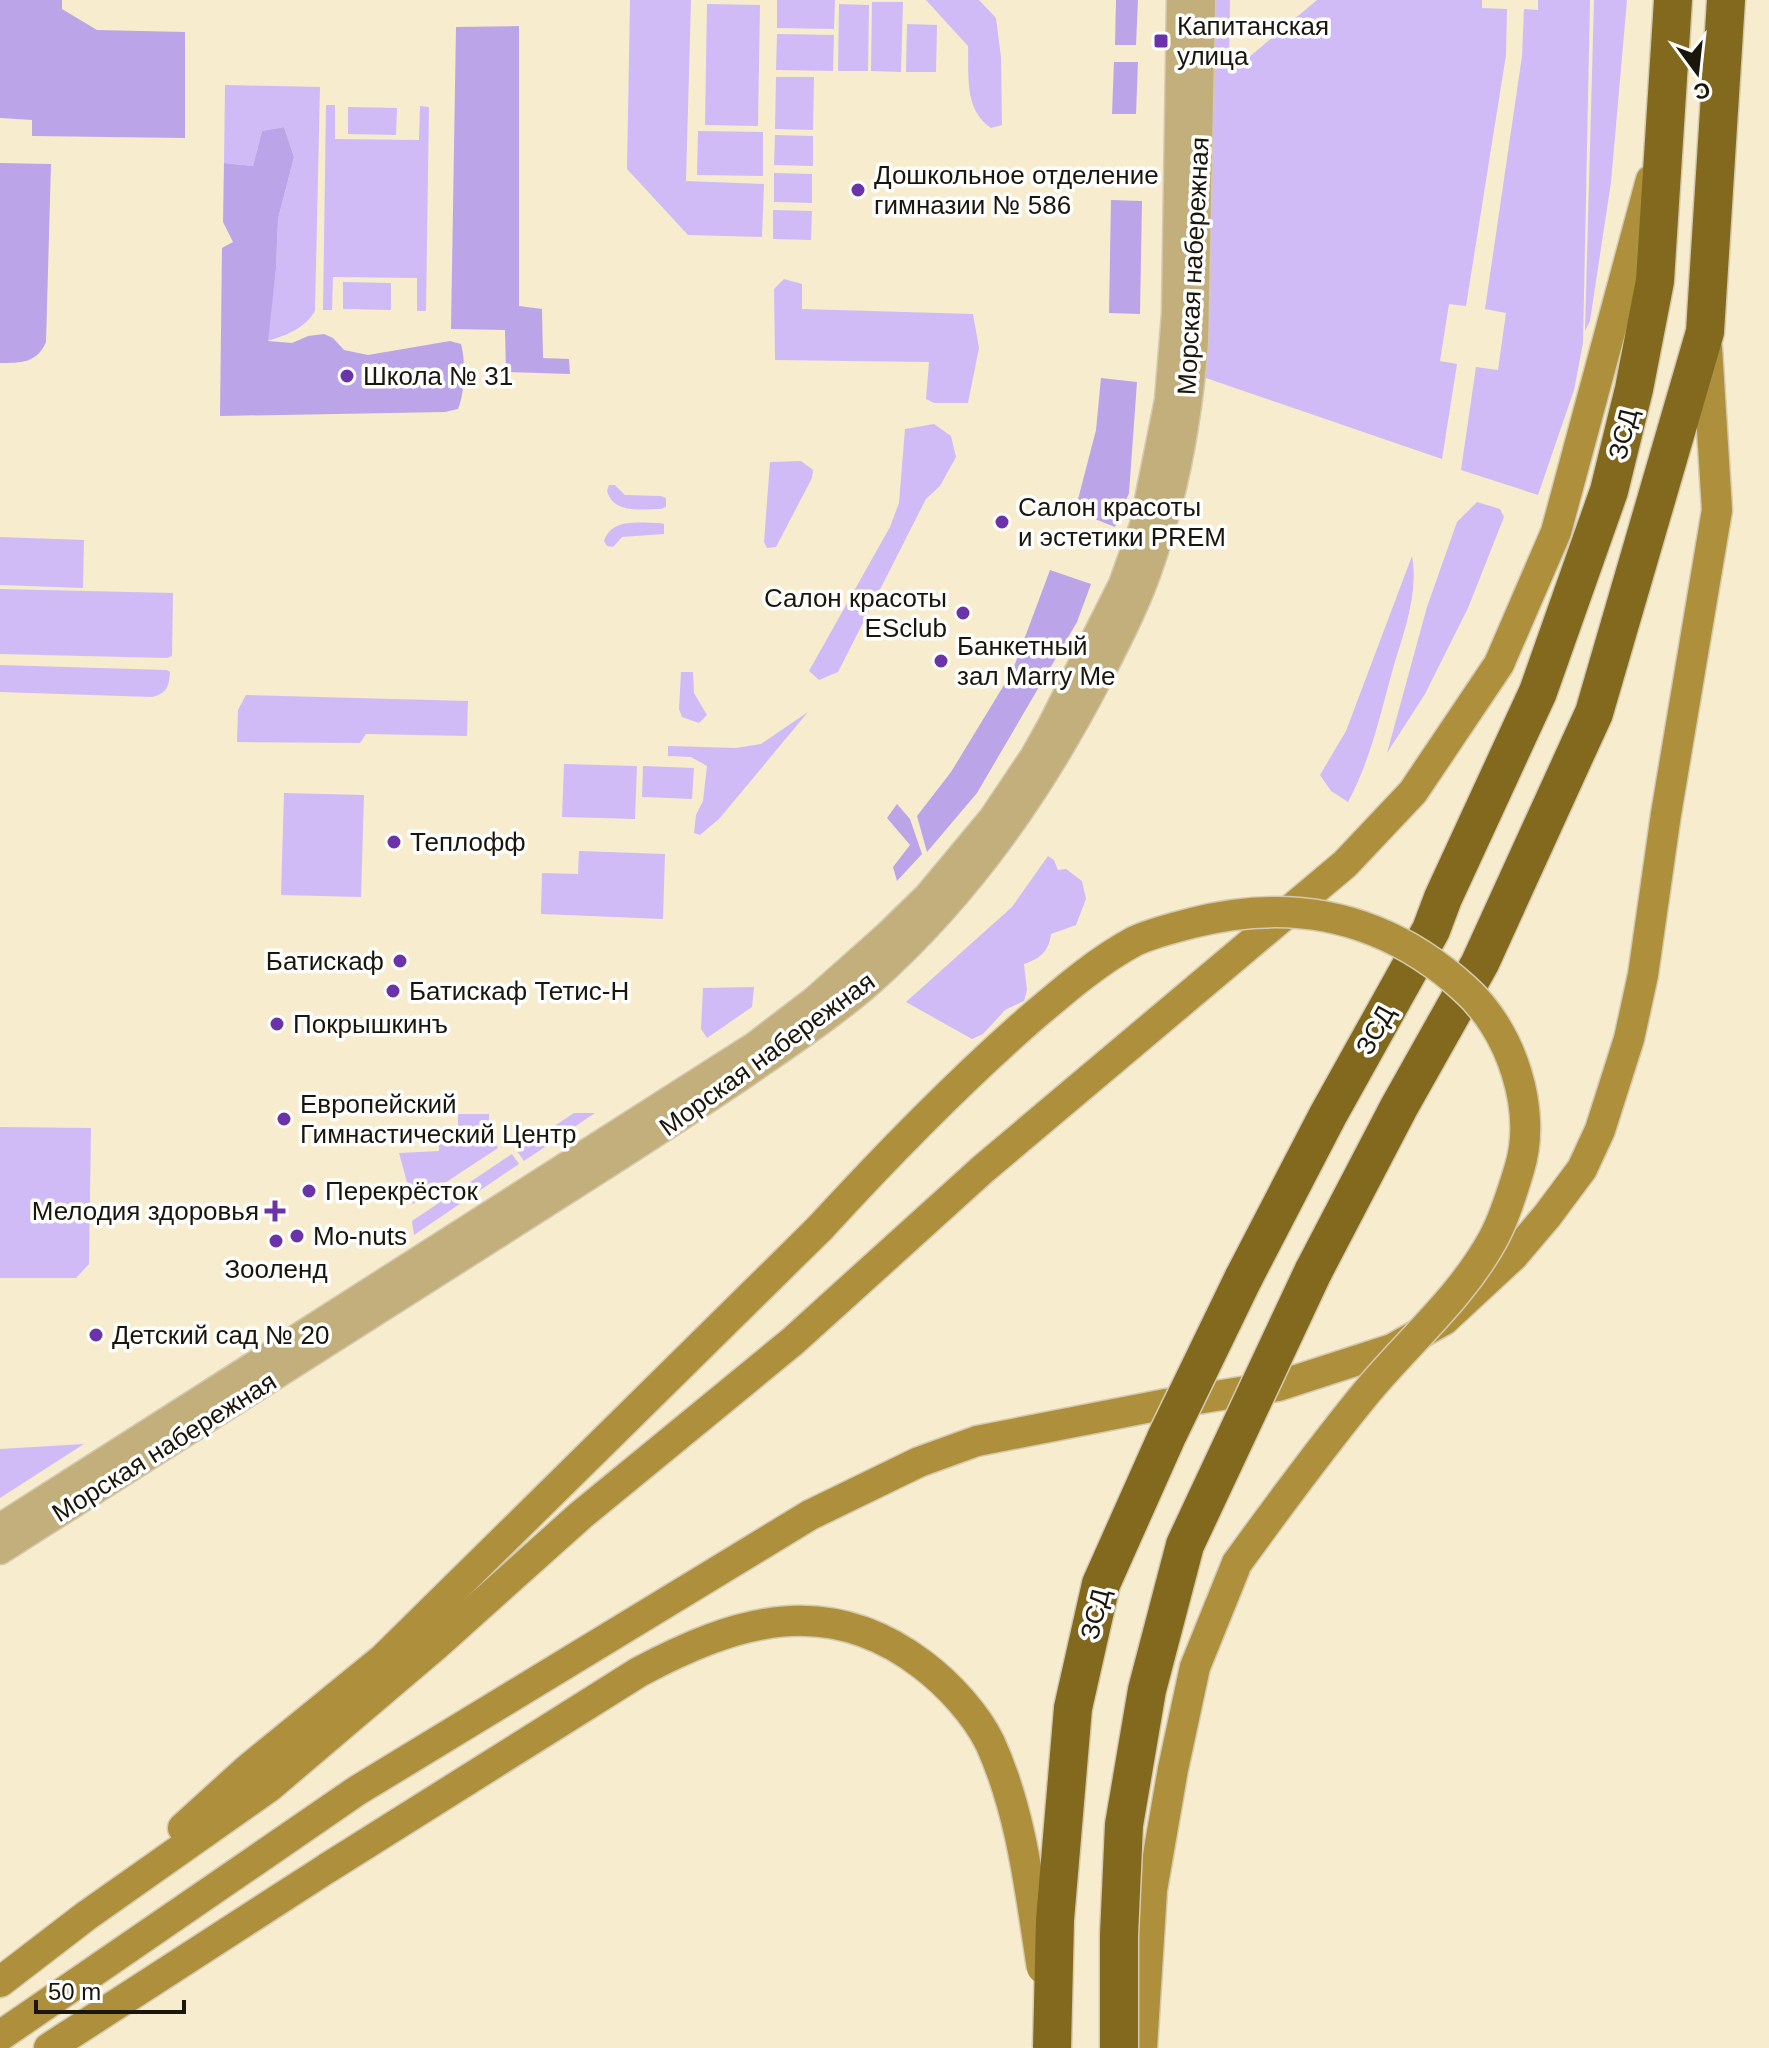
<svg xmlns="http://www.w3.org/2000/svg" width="1769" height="2048" viewBox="0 0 1769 2048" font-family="Arial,sans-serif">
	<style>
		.green { fill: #d0bbf7 }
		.forest { fill: #bca4e9 }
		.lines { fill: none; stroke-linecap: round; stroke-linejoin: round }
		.tertiary-casing { stroke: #d4caaf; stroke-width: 29 }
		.secondary-casing { stroke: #d4caaf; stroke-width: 33 }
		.motorway-casing { stroke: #d4caaf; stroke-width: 41 }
		.tertiary { stroke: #c3af7b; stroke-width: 26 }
		.secondary { stroke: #ae8f3b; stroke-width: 30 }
		.motorway { stroke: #83691e; stroke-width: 38 }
		.secondary-bridge-casing { stroke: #d4caaf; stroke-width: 33; stroke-linecap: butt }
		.motorway-bridge-casing { stroke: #d4caaf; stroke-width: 41; stroke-linecap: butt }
		.secondary-bridge { stroke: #ae8f3b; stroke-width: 30 }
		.motorway-bridge { stroke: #83691e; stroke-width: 38 }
		.poi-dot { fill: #6a33aa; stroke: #fff; stroke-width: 3 }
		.labels { text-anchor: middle; stroke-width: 7; stroke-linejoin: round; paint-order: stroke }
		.poi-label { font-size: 26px; fill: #1a160b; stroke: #fff; text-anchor: start }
		.street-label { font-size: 26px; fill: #1a160b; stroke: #fff }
	</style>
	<rect width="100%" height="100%" fill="#f7ecce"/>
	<g class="green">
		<path d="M630 0H691L686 181 764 184 762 237 688 235 627 169Z"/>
		<path d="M777 0H835L834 29 777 28Z"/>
		<path d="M926 0H979L996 18 1001 57 1002 125 991 128C964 110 969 76 968 46Z"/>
		<path d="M1211 0H1230L1229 74 1317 0H1482V8L1507 9 1506 55 1466 306 1449 304 1440 361 1457 364 1442 459 1203 377Z"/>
		<path d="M1538 0H1590L1583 343 1574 390 1538 495 1461 470 1476 367 1498 370 1506 313 1485 309 1522 56 1524 9 1538 10Z"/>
		<path d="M1594 0H1627L1611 182 1590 321 1585 331Z"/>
		<path d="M872 2H903L901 72 871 71Z"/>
		<path d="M707 4 760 5 758 126 705 125Z"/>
		<path d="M839 4 869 5 868 71H838Z"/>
		<path d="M907 24 937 25 936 72H906Z"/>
		<path d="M777 34 834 35 833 71 776 70Z"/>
		<path d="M776 77H814L813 130 775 129Z"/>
		<path d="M225 85 320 87 315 311C305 328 286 336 267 341L276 269 278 219 294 157 284 127 262 131 253 166 224 163Z"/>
		<path d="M326 105H335V139L419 140 420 106 429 107 426 311H417V278L333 277 332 310H323Z"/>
		<path d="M348 107 397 108 396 135 348 134Z"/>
		<path d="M698 131 763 132V176L697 175Z"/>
		<path d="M775 135 813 136V166L774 165Z"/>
		<path d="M774 173 812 174V203L774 202Z"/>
		<path d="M773 210 812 211 811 240 773 239Z"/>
		<path d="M784 279 802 284V309L973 314 979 348 968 403H934L926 399 929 362 775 360 774 289Z"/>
		<path d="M343 282 391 283V310L343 309Z"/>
		<path d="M934 424 951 436 956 457 940 486 926 499 838 672 819 680 809 671 890 527 899 503 905 429Z"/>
		<path d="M801 461 813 470 812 478 776 547 767 548 764 542 770 462Z"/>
		<path d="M609 485H615L625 495 661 496 666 498V507L661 509C640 509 614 514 607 491Z"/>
		<path d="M1477 502 1500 509 1504 517 1468 608 1425 694 1387 753 1427 607 1457 522Z"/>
		<path d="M659 523 664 524V534L622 537 613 547 607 546 604 541C612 518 638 523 659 523Z"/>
		<path d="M0 537 84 540 83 588 0 585Z"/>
		<path d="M1412 556C1419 595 1403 634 1392 672 1380 716 1370 761 1348 802L1331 791 1320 775 1346 731Z"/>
		<path d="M0 589 173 593 172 656 167 658 0 654Z"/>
		<path d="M0 665 167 670 170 672C169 687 167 693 152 697L0 692Z"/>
		<path d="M681 672H693L694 693 707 715 699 723 682 717 679 709Z"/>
		<path d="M246 695 468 701 467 736 366 734 360 743 237 742 238 710Z"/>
		<path d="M808 712 719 819 700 835 694 833 696 815 703 801 707 766 691 757 668 756V746L736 748 761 744Z"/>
		<path d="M564 764 637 766 635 819 562 817Z"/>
		<path d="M643 766 694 768 692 799 642 797Z"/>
		<path d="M284 793 364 795 361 897 281 895Z"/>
		<path d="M579 851 665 854 663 919 541 914 542 873 578 874Z"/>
		<path d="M1048 856 1054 860 1058 870 1066 869 1082 881 1086 899 1076 925 1051 934C1049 951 1040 959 1024 964L1027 990 1024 1001 1005 1010 983 1034 972 1039 906 1002 1012 907Z"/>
		<path d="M754 987 752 1007 707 1038 701 1029 703 988Z"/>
		<path d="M574 1113H595L524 1161 517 1151Z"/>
		<path d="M458 1114H489V1133L498 1148 413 1204 399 1153 439 1151V1144H458Z"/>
		<path d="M0 1127 91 1128 89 1264 76 1278H0Z"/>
		<path d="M512 1154 519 1164 414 1235 412 1221Z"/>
		<path d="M84 1444 0 1498V1449Z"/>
	</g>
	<g class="forest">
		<path d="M0 0H62V9L97 30 185 32V138L32 136V120L0 118Z"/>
		<path d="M1116 0H1138L1136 45H1115Z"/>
		<path d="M519 26V306L542 309 543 358 569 359 570 374 506 372 505 330 451 329 456 27Z"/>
		<path d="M1114 62H1138L1136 114H1112Z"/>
		<path d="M284 127 294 157 278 219 276 269 268 341 292 343 308 336 324 334 333 338 344 350 368 355 450 341 461 344C466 362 465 392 458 409L445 412 220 416 222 248 233 242 223 222 224 163 253 166 262 131Z"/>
		<path d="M0 163 51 164 46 342C37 363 21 363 0 363Z"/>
		<path d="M1111 200 1142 201 1140 314 1109 313Z"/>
		<path d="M1101 378 1137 382 1129 493 1115 527 1075 511 1096 430Z"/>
		<path d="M1050 570 1091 584 1077 622 977 793 927 852 917 816 951 772 1012 672Z"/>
		<path d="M897 804 910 819 922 854 897 881 893 867 910 845 887 818Z"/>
	</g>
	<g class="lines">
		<defs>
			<g id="tertiary">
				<path d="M0 1527 755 1045 815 999 888 934 927 896 992 818 1033 757 1051 725 1122 584 1143 525 1168 400 1175 314 1180 0"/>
				<path d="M0 1551C166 1446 331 1340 497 1235 577 1184 658 1133 737 1080 783 1048 831 1017 873 980 970 893 1042 789 1101 674 1120 637 1139 600 1152 560 1176 491 1189 415 1195 342L1202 0"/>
			</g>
			<g id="secondary">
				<path d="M183 1828 248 1769 384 1658 820 1228"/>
				<path d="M0 1982 86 1916 269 1787 436 1645 581 1515 793 1341 983 1169 1345 864 1413 792 1499 664 1556 532 1651 180"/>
				<path d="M0 2036 358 1790 810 1515 919 1462 977 1441 1166 1404 1278 1386 1392 1349 1444 1320 1513 1256 1547 1216 1582 1169 1600 1130 1629 1039 1643 975 1666 814 1717 510 1707 348"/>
				<path d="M49 2048 329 1867"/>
				<path d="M1142 2048 1152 1890 1173 1769 1195 1667 1237 1563"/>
			</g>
			<g id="motorway">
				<path d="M1313 1272 1399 1107 1480 963 1594 713 1705 332 1726 0"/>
				<path d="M1243 1279 1328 1115 1431 930 1443 898 1538 692 1609 491 1634 389 1655 281 1673 0"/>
			</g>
		</defs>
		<use href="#tertiary" class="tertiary-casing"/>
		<use href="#secondary" class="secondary-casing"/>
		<use href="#motorway" class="motorway-casing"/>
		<use href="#tertiary" class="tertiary"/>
		<use href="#secondary" class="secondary"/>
		<use href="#motorway" class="motorway"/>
		<defs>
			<g id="secondary-bridge">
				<path d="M820 1228C887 1155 955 1085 1029 1020 1063 991 1096 962 1135 941 1152 933 1173 928 1192 923 1294 897 1386 917 1465 989 1511 1030 1538 1110 1519 1170 1512 1193 1504 1219 1493 1239 1461 1298 1408 1342 1366 1393 1321 1448 1279 1505 1237 1563"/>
				<path d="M329 1867 639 1672C736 1620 828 1592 923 1665 948 1684 976 1714 990 1743 1022 1813 1030 1892 1042 1968"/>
			</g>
			<g id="motorway-bridge">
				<path d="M1052 2048 1055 1920 1073 1708 1101 1584 1167 1436 1243 1279"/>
				<path d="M1119 2048V1935L1124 1825 1147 1690 1185 1545 1313 1272"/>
			</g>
		</defs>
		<use href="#secondary-bridge" class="secondary-bridge-casing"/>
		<use href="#motorway-bridge" class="motorway-bridge-casing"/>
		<use href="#secondary-bridge" class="secondary-bridge"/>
		<use href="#motorway-bridge" class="motorway-bridge"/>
	</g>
	<g class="poi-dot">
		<rect x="1153" y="33" width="16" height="16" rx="4"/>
		<circle cx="858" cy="190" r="8"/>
		<circle cx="347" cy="376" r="8"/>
		<circle cx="1002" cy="522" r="8"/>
		<circle cx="963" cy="613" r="8"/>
		<circle cx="941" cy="661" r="8"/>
		<circle cx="394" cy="842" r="8"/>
		<circle cx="400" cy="961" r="8"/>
		<circle cx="393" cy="991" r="8"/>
		<circle cx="277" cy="1024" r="8"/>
		<circle cx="284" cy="1119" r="8"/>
		<circle cx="309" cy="1191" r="8"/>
		<path d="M271 1199h8v8h8v8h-8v8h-8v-8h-8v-8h8z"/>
		<circle cx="297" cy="1236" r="8"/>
		<circle cx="276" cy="1241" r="8"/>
		<circle cx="96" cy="1335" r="8"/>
	</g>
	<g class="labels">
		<g class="poi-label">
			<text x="1177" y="35">Капитанская<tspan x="1177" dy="30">улица</tspan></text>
			<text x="874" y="184">Дошкольное отделение<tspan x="874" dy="30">гимназии № 586</tspan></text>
			<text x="363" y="385">Школа № 31</text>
			<text x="1018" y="516">Салон красоты<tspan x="1018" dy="30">и эстетики PREM</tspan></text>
			<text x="947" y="607" text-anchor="end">Салон красоты<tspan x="947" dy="30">ESclub</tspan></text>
			<text x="957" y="655">Банкетный<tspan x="957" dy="30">зал Marry Me</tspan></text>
			<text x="410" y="851">Теплофф</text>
			<text x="384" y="970" text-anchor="end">Батискаф</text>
			<text x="409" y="1000">Батискаф Тетис-Н</text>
			<text x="293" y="1033">Покрышкинъ</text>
			<text x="300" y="1113">Европейский<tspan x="300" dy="30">Гимнастический Центр</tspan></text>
			<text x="325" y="1200">Перекрёсток</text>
			<text x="259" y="1220" text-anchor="end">Мелодия здоровья</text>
			<text x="313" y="1245">Mo-nuts</text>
			<text x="276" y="1278" text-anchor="middle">Зооленд</text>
			<text x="112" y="1344">Детский сад № 20</text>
		</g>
		<g class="street-label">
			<text transform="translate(1193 266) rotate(-87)" y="9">Морская набережная</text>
			<text transform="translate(1623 434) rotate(-76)" y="9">ЗСД</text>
			<text transform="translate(1375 1030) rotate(-61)" y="9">ЗСД</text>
			<text transform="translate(767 1054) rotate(-36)" y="9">Морская набережная</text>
			<text transform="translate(164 1447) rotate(-32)" y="9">Морская набережная</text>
			<text transform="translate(1095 1614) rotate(-76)" y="9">ЗСД</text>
		</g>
	</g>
	<g transform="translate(1697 72) rotate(165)" stroke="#ffffff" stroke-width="6" paint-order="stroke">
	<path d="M0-6L14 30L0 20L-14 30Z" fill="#1a160b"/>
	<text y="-12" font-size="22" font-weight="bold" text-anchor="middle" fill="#1a160b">С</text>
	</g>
	<path d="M36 2000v12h148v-12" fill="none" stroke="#1a160b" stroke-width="4"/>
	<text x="48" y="2000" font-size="24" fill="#1a160b" stroke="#ffffff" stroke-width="6" paint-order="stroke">50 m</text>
</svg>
